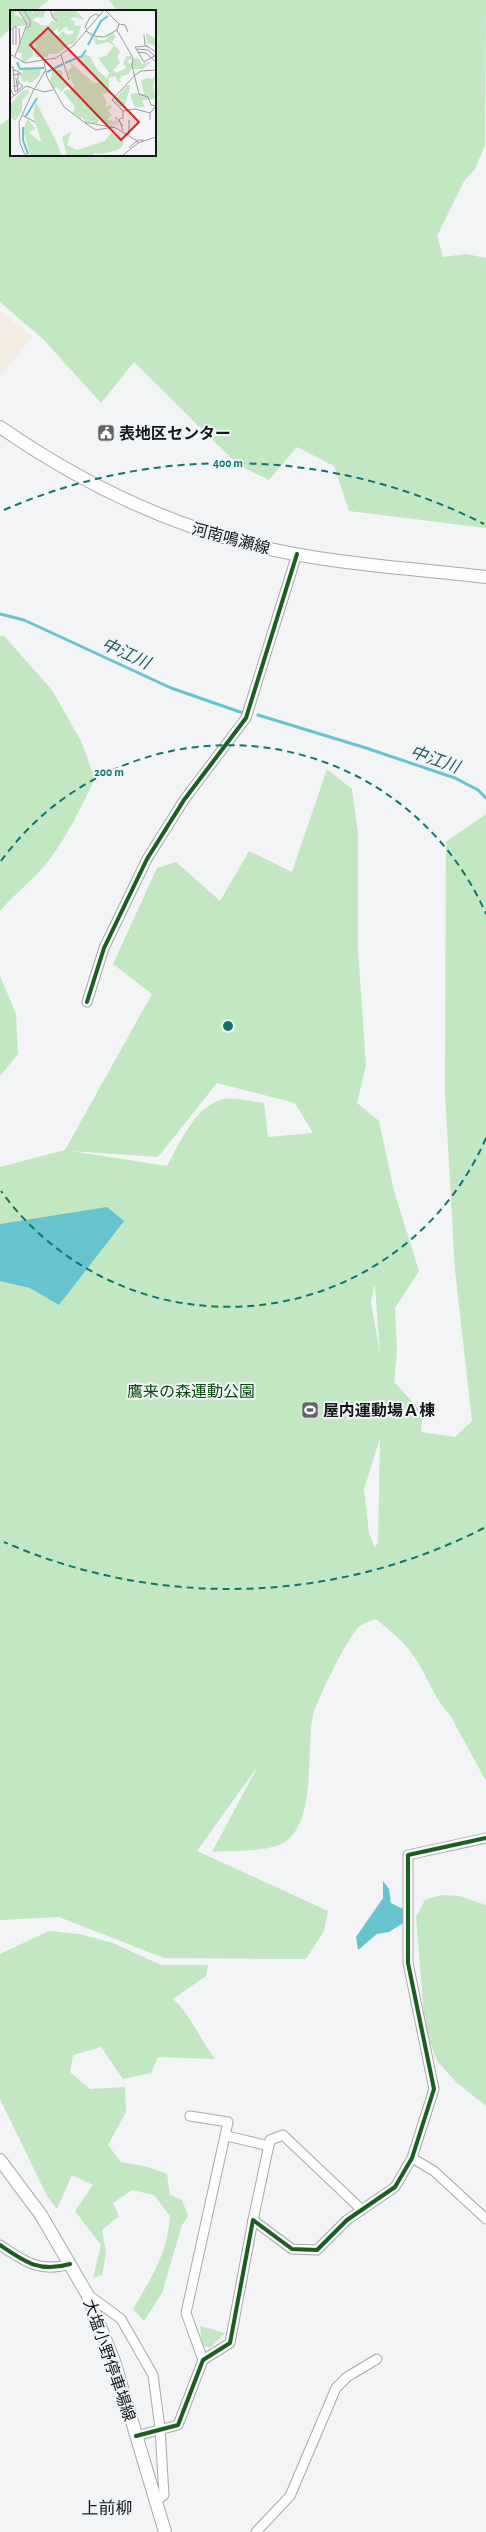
<svg xmlns="http://www.w3.org/2000/svg" width="486" height="2532" viewBox="0 0 486 2532" font-family="'Alegreya Sans','Noto Sans JP',sans-serif">
	<style>
		.education { fill: #f3ede3 }
		.green { fill: #c3e6c3; fill-rule: evenodd }
		.water { fill: #67c4ce }
		.lines { fill: none; stroke-linecap: round; stroke-linejoin: round }
		.stream { stroke: #67c4ce; stroke-width: 3 }
		.minor-casing { stroke: #a8a9ab; stroke-width: 11 }
		.secondary-casing { stroke: #a8a9ab; stroke-width: 14 }
		.minor { stroke: #fdfdfe; stroke-width: 9 }
		.secondary { stroke: #fdfdfe; stroke-width: 12 }
		.cycleway-casing { stroke: #f1f4f7; stroke-width: 6 }
		.cycleway { stroke: #1b5e20; stroke-width: 4 }
		.ring { fill: none; stroke: #0f766e; stroke-width: 2; stroke-dasharray: 7 5 }
		.labels { text-anchor: middle; stroke-width: 4; stroke-linejoin: round; paint-order: stroke }
		.poi-label { font-size: 16px; font-weight: bold; fill: #161718; stroke: #f1f4f7; text-anchor: start }
		.street-label { font-size: 16px; fill: #161718; stroke: #f1f4f7 }
		.park-label { font-size: 16px; fill: #094b0d; stroke: #f1f4f7 }
		.water-label { font-size: 17px; font-style: italic; fill: #275b61; stroke: #f1f4f7 }
		.neighbourhood-label { font-size: 17px; fill: #161718; stroke: #f1f4f7 }
		.inset-river { fill: none; stroke: #67c4ce; stroke-width: 2 }
		.inset-road { fill: none; stroke: #9a9c9d; stroke-width: 1 }
		.view { fill: #d62828; fill-opacity: 0.15; stroke: #d62828; stroke-width: 2 }
		.inset-edge { fill: none; stroke: #161718; stroke-width: 2 }
		.centre { fill: #0f766e; stroke: #f1f4f7; stroke-width: 2 }
		.ring-label { font-size: 12px; text-anchor: middle; font-weight: bold; fill: #0f766e; stroke: #f1f4f7; stroke-width: 4; stroke-linejoin: round; paint-order: stroke }
	</style>
	<rect width="100%" height="100%" fill="#f2f4f6"/>
	<path class="education" d="M0 311 32 337 0 376Z"/>
	<g class="green">
		<path d="M0 0H49L35 11H11V28L0 38Z"/>
		<path d="M109 0H486L485 145 475 169 464 181 437 236 443 257 466 254 486 258V528L349 511 334 466 297 447 269 480 238 465 134 362 101 403 43 339 0 302V125L11 117V155H155V11H117Z"/>
		<path d="M0 636H4L52 690 81 741 95 779C80 808 67 838 46 864 32 881 14 894 0 911Z"/>
		<path d="M327 769 352 789 358 833V950L366 1065 357 1103 379 1121 394 1191 419 1271 395 1308 397 1351 394 1382 423 1413 421 1432 455 1437 472 1421 455 1270 445 1092 446 842 486 814V1781L450 1715C436 1701 429 1681 419 1664 408 1645 393 1633 376 1619 371 1621 364 1623 360 1626 349 1634 317 1700 313 1715 305 1749 319 1828 279 1845 260 1852 233 1850 212 1852L258 1766 197 1851 328 1911 324 1931 306 1959 164 1958 59 1917 0 1920V1167L65 1150 152 994 113 964 157 868 176 862 220 901 249 851 292 872ZM217 1083 295 1103 313 1133 268 1137 264 1103C253 1102 236 1097 224 1099 195 1105 180 1143 167 1166L71 1151 158 1157ZM374 1285H375L380 1355 371 1302ZM380 1438 378 1542 375 1548 369 1533 364 1489Z"/>
		<path d="M0 976 16 1014 18 1054 0 1076Z"/>
		<path d="M441 1895 459 1896 486 1905V2106L456 2082 437 2061 425 2027 416 1917 425 1900Z"/>
		<path d="M49 1931 79 1934 113 1943 161 1965H208L206 1976 173 1999C190 2014 200 2039 215 2059L158 2057 151 2073 123 2079 101 2047 73 2055 70 2072 90 2089 125 2087 126 2112 108 2145 121 2162 148 2167 167 2174 170 2195 182 2200 188 2216 182 2225 162 2293 144 2321 133 2309C151 2278 168 2253 170 2216L154 2195 132 2190 113 2203 119 2216 102 2230 106 2253 102 2275 93 2278 101 2245 75 2211 93 2185 72 2175 57 2209 47 2196 0 2099V1954Z"/>
		<path d="M200 2326 225 2333 210 2348 202 2345Z"/>
	</g>
	<g class="water">
		<path d="M107 1207 124 1221 59 1305 30 1288 0 1281V1224Z"/>
		<path d="M383 1881 389 1889 391 1903 403 1909 405 1922 389 1932 377 1934 358 1950 356 1937 383 1898Z"/>
	</g>
	<g class="lines">
		<g class="stream">
			<path d="M0 614 24 620 171 688 243 713"/>
			<path d="M258 715 366 748 455 778 478 790 486 798"/>
		</g>
		<defs>
			<g id="minor">
				<path d="M87 1002 104 948 147 859 184 800 246 718 297 554"/>
				<path d="M190 2116 228 2122 186 2313 203 2360"/>
				<path d="M227 2136 269 2146"/>
				<path d="M412 2158 434 2171 486 2219"/>
				<path d="M253 2220 270 2140 283 2135 362 2210"/>
				<path d="M0 2245C25 2262 40 2273 70 2264"/>
				<path d="M87 2294 121 2319 153 2375 160 2428 164 2495 156 2501"/>
				<path d="M136 2436 178 2425 203 2360 230 2343 253 2220 292 2249 317 2250 347 2220 395 2187 412 2158 434 2089 408 1963V1855L486 1838"/>
				<path d="M256 2532 290 2496 336 2388 347 2377 377 2359"/>
			</g>
			<g id="secondary">
				<path d="M0 427C78 481 160 522 253 545 329 564 409 568 486 577"/>
				<path d="M0 2160 41 2215 87 2294 114 2361 165 2532"/>
			</g>
		</defs>
		<use href="#minor" class="minor-casing"/>
		<use href="#secondary" class="secondary-casing"/>
		<use href="#minor" class="minor"/>
		<use href="#secondary" class="secondary"/>
		<defs>
			<g id="cycleway">
				<path d="M87 1002 104 948 147 859 184 800 246 718 297 554"/>
				<path d="M0 2245C25 2262 40 2273 70 2264"/>
				<path d="M136 2436 178 2425 203 2360 230 2343 253 2220 292 2249 317 2250 347 2220 395 2187 412 2158 434 2089 408 1963V1855L486 1838"/>
			</g>
		</defs>
		<use href="#cycleway" class="cycleway-casing"/>
		<use href="#cycleway" class="cycleway"/>
	</g>
	<g class="ring">
		<path d="M486 1138A281 281 0 0 1 1 1191M1 861A281 281 0 0 1 486 914"/>
		<path d="M484 1528A563 563 0 0 1 4 1542M4 510A563 563 0 0 1 484 524"/>
	</g>
	<defs>
		<symbol id="civic-square" viewBox="-11 -11 22 22"><rect x="-9" y="-9" width="18" height="18" rx="4" fill="#636466" stroke="#f1f4f7"/><path d="M-.6-6.5H3V-4.5H.6V-3L4-1V1h2V6H-6V1h2V-1L-.6-3ZM-1.2 2.5V6h2.4V2.5Z" fill="#fff"/></symbol>
		<symbol id="stadium-square" viewBox="-11 -11 22 22"><rect x="-9" y="-9" width="18" height="18" rx="4" fill="#636466" stroke="#f1f4f7"/><path d="M0-5a6.5 5 0 1 0 0 10a6.5 5 0 1 0 0-10ZM-3.5-1.8h7v3.6h-7Z" fill="#fff"/></symbol>
	</defs>
	<g fill-rule="evenodd">
		<use href="#civic-square" x="96" y="423" width="20" height="20"/>
		<use href="#stadium-square" x="300" y="1400" width="20" height="20"/>
	</g>
	<g class="labels">
		<g class="poi-label">
			<text x="119" y="439">表地区センター</text>
			<text x="323" y="1416">屋内運動場Ａ棟</text>
		</g>
		<g class="street-label">
			<text transform="translate(231 538) rotate(15)" y="6">河南鳴瀬線</text>
			<text transform="translate(110 2360) rotate(71)" y="6">大塩小野停車場線</text>
		</g>
		<g class="park-label">
			<text x="191" y="1397">鷹来の森運動公園</text>
		</g>
		<g class="water-label">
			<text transform="translate(126 653) rotate(25)" y="6">中江川</text>
			<text transform="translate(435 759) rotate(19)" y="6">中江川</text>
		</g>
		<g class="neighbourhood-label">
			<text x="107" y="2514">上前柳</text>
		</g>
	</g>
	<g transform="translate(10 10)">
		<rect width="146" height="146" fill="#f2f4f6"/>
		<path d="M0 0H5L4 4 15 10 9 0H22V4L24 0H36L33 8 27 7 23 10 31 15H39L41 11 46 12 41 4 47 0H65L75 10 64 7 60 9 65 12 64 16H71L65 33 59 35 47 44H38V47H26L24 42 26 33 23 31V46L14 52 11 50 12 43 7 42 18 15 0 17ZM57 16 58 21 64 20 63 24 57 25 53 21 45 28 43 22 48 18V23ZM103 23 106 27 102 32 110 42 107 47 110 53 103 60 105 63 117 58 113 53 117 46H121L122 49 117 51 120 54 124 48 129 49 132 54 142 51 133 59H121L119 64 112 66 109 70 113 72H108L105 66 99 68V81L103 84 92 83 97 93 95 97 101 95 102 97 98 101 102 105 97 110 107 111 109 117 105 112V117L102 114V116L90 112 92 105 87 114 75 111 72 107 71 109 63 103 65 97 53 82 57 79 61 80 64 76 57 62 62 57 60 52 84 73H89L67 51 74 44 80 46 88 61 97 68 99 62 88 48 96 46 104 36 98 32 86 35 84 29 88 26 87 30H95L98 25ZM136 23 146 29V36L137 33ZM14 57 31 58 30 65 23 72 19 73 17 70 14 73 10 67ZM43 59 52 61 53 70 59 74 51 82 47 77 43 78 40 70ZM146 65 143 76 145 89 132 90 134 97H125L120 85 124 83 134 84 131 71 137 68 142 69ZM117 75H120L119 81 115 95 111 97 104 91ZM19 79V83L12 90V101L5 111 0 107V95L12 81ZM26 92 47 133 52 146 20 145 13 119 18 109 25 119 19 122 30 132 31 131 23 105ZM61 122 57 135 67 140 95 131 101 123 113 131V135L108 140 92 144 84 143 83 146H57L52 127Z" fill="#c3e6c3" fill-rule="evenodd"/>
		<path class="inset-river" d="M78 35 91 11 98 6M7 52 10 59 34 58M55 53 72 46 76 40M37 62 53 54M16 106 27 88M13 117V130L18 144"/>
		<path class="inset-road" d="M14 0 20 10V16L16 18M40 0 43 8 47 11M95 0 109 14 107 20M133 0 146 1M109 14 115 15 118 22M9 18 10 34M0 19V79L4 86M77 19 75 17 80 7 86 4 90 6M0 20 6 16V35M107 20 123 48 122 56 129 84 138 87 141 95 146 96M76 21 84 26 94 27 107 20M134 25 135 35 138 37M3 35V18M127 39 138 40 146 47M128 42 136 43 146 52M146 42 137 36 125 37 134 52 146 45M0 44 15 53 46 48 64 35 94 0M51 45 59 70M5 46 17 14 8 0M34 52 37 67 54 97 74 112 106 118 127 131 128 133 112 146M0 57H3L5 82 13 76 8 72M3 60 8 61V76H3M3 65 11 64 8 61M6 68 8 82M25 78 35 61M0 89 16 76 34 82 43 80M113 101 125 99 140 103M12 105 25 112M105 107 113 116M119 110V125M140 110V103L146 96M75 113 86 120 104 117M113 121 109 109 113 108V101L102 90 125 65 131 61 146 60M128 133 146 127M119 138 128 130H134M18 146 14 143 10 133 9 112 24 79"/>
		<path class="view" d="M38 18 129 112 111 130 20 35Z"/>
		<rect width="146" height="146" class="inset-edge"/>
	</g>
	<circle cx="228" cy="1026" r="6" class="centre"/>
	<g class="ring-label">
		<text x="228" y="467">400 m</text>
		<text x="109" y="776">200 m</text>
	</g>
</svg>
